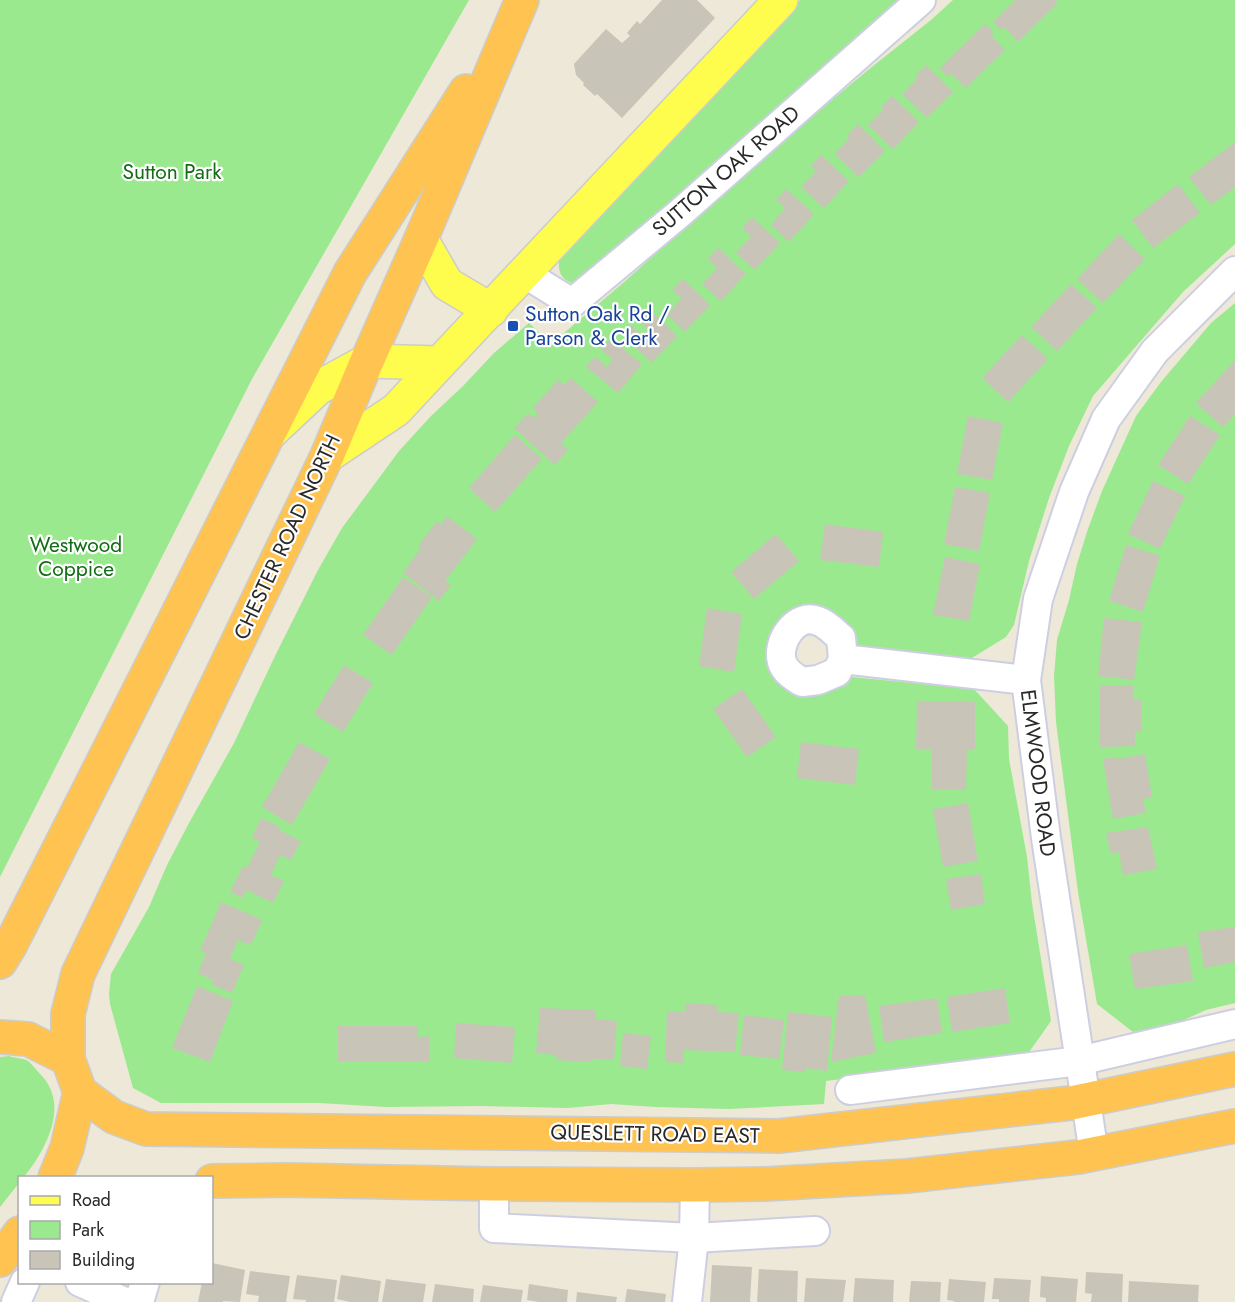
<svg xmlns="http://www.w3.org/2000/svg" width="1235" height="1302" viewBox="0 0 1235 1302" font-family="Jost,sans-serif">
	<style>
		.green { fill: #9ae98f }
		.building { fill: #c8c5b8 }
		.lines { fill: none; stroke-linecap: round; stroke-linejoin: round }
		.minor-casing { stroke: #cecee3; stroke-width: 32 }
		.major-casing { stroke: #ccc; stroke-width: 36 }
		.highway-casing { stroke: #ccc; stroke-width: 36 }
		.minor { stroke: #fff; stroke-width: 28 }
		.major { stroke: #fefc4c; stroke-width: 33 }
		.highway { stroke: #ffc351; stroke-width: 33 }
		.transit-dot { fill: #1a4fb4; stroke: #fff; stroke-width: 2 }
		.labels { text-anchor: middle; stroke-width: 4.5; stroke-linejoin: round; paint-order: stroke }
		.street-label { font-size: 21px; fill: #292929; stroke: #fff }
		.park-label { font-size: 21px; fill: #126c14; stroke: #fff }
		.transit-label { font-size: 21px; fill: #164399; stroke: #fff; text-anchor: start }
	</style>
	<rect width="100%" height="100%" fill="#ede8d8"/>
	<g class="green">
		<path d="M0 0H469L252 379 0 877Z"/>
		<path d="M800 0H906L590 275 575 284C559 280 557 269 560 254Z"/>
		<path d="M953 0H1235V244L1183 292 1093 396 1069 446 1049 498 1029 561 1014 625 1006 637 967 661 849 648 784 618C773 627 765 639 768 654L835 684 852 677 974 689 1008 726 1009 759 1027 857 1032 903 1051 1021 1027 1055 826 1081 824 1104 729 1109 655 1107 611 1104 568 1108 481 1106 386 1107 319 1103H161L133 1088 110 1004 109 994 111 974 149 907 167 865 189 823 234 743 275 656 318 570 342 528 399 451 431 416 463 386 494 353 529 323 551 344 623 283 760 160 868 70 931 20Z"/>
		<path d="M1235 303V1003L1206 1010 1173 1025 1133 1032 1097 1004 1078 892 1056 722 1054 676 1057 640 1069 600 1077 564 1088 529 1102 491 1136 416 1161 382 1211 323Z"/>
		<path d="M9 1056C15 1058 23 1058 28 1061 32 1064 37 1071 41 1075 70 1105 46 1150 24 1177L20 1178 19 1183 0 1207V1057Z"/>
	</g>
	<g class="building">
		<path d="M662 0H697L715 18 622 118 597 94 595 96 583 85 584 83 576 75 574 64 606 29 622 43 630 36 627 33 637 21 640 24Z"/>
		<path d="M1015 0H1055L1058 3 1018 42 1004 27 1001 30 993 22Z"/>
		<path d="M985 24 994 32 991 35 1005 50 966 88 951 73 948 77 940 68Z"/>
		<path d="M926 65 953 92 927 118 902 94 917 79 915 76Z"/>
		<path d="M892 96 919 122 893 149 868 125 883 110 881 107Z"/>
		<path d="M858 124 885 151 859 177 835 154 849 138 847 136Z"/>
		<path d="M1235 142V187L1211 205 1189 177Z"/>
		<path d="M821 155 849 181 824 208 801 187 816 171 811 166Z"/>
		<path d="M1178 184 1200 213 1153 248 1132 220Z"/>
		<path d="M786 189 814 214 789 242 771 225 785 208 776 200Z"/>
		<path d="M752 217 780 243 755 270 736 253 751 237 742 228Z"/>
		<path d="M1119 234 1145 259 1103 303 1077 279Z"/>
		<path d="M718 248 746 274 721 301 702 284 717 268 708 259Z"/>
		<path d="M683 279 710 305 685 332 667 315 682 298 672 290Z"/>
		<path d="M1071 284 1097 308 1057 351 1031 327Z"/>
		<path d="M648 308 677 336 652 363 622 335 631 325 642 336 648 329 638 319Z"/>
		<path d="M1022 335 1048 359 1008 402 982 378Z"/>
		<path d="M611 339 642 364 618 393 586 367 595 357 607 367 613 359 601 350Z"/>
		<path d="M1235 360V414L1223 427 1196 403Z"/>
		<path d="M571 378 598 402 561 443 568 450 555 465 514 428 528 413 534 418 538 413 533 408 558 380 564 385Z"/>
		<path d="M968 416 1003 423 992 480 957 474Z"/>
		<path d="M1190 416 1220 435 1188 484 1158 465Z"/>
		<path d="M515 435 542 459 495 512 469 488Z"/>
		<path d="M1153 481 1185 496 1160 549 1128 534Z"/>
		<path d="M955 487 990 493 979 551 944 544Z"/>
		<path d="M447 516 477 539 445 581 451 585 439 601 403 573 421 548 418 546 437 521 441 525Z"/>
		<path d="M825 524 883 532 879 567 820 560Z"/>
		<path d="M776 534 799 561 754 599 731 572Z"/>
		<path d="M1126 545 1160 556 1143 612 1109 601Z"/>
		<path d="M945 557 980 564 969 621 933 615Z"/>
		<path d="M403 577 432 597 392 655 363 635Z"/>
		<path d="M707 608 742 614 734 672 699 666Z"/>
		<path d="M1104 618 1142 622 1134 680 1098 676Z"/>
		<path d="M344 665 373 683 343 732 314 714Z"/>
		<path d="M1133 685 1134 700H1141L1142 732H1135V746L1100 747V686Z"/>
		<path d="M742 689 776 737 747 757 713 709Z"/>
		<path d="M917 702H975V749H967L966 790H932V749H916Z"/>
		<path d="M299 742 330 759 292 825 262 807Z"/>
		<path d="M801 742 859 749 855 785 797 778Z"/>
		<path d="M1145 754 1152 797 1143 799 1146 813 1113 819 1103 759 1118 757V759Z"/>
		<path d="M968 803 978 861 943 867 933 809Z"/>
		<path d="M261 818 280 827 279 830 301 841 291 860 280 855 271 875 284 881 273 903 246 890 243 898 230 892 243 866 247 868 260 842 252 838Z"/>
		<path d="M1148 827 1157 869 1123 875 1119 852 1111 854 1106 833Z"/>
		<path d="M981 874 985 904 951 910 946 879Z"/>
		<path d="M221 902 262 920 251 945 238 940 230 959 244 965 232 993 211 984 213 980 198 973 206 953 200 951Z"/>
		<path d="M1235 927V962L1204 968 1198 932Z"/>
		<path d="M1187 945 1193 981 1135 989 1129 954Z"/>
		<path d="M197 986 233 1001 210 1062 172 1048Z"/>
		<path d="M1005 988 1010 1023 952 1032 947 997Z"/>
		<path d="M865 995 876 1053 831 1062 839 996Z"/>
		<path d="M937 998 942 1033 884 1042 879 1006Z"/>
		<path d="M685 1003 718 1005V1012L739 1013 735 1052 684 1050V1063L665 1062 667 1011 685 1012Z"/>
		<path d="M540 1008 596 1010V1019L617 1021 614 1060 592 1059V1062L572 1061 557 1060 556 1055 536 1053Z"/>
		<path d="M788 1012 832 1017 827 1071 806 1068V1072L782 1070Z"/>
		<path d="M744 1015 784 1020 779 1059 740 1055Z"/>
		<path d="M456 1023 515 1027 512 1063 454 1058Z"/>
		<path d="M338 1026H418V1037L429 1036V1061H338Z"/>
		<path d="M623 1033 651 1036 647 1069 620 1066Z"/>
		<path d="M212 1263 245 1270 240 1302 223 1301V1302H198L202 1282H212Z"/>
		<path d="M712 1265 752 1267 750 1302H710Z"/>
		<path d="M759 1269 798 1271 797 1302H757Z"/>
		<path d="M250 1271 290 1276 286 1302H258L259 1296 246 1294Z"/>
		<path d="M1086 1272 1123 1274 1122 1302H1091L1092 1294 1085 1293Z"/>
		<path d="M297 1275 337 1280 334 1302H306V1300L293 1299Z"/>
		<path d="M341 1275 381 1281 378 1302H350L337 1299Z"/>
		<path d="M1041 1276 1078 1279 1076 1302H1046V1298L1040 1297Z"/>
		<path d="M806 1278 846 1280 843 1302H804Z"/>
		<path d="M855 1278 894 1280 893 1302H853Z"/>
		<path d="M994 1278 1031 1280 1029 1302H999V1299H992Z"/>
		<path d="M386 1279 426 1284 423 1302H382Z"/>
		<path d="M949 1279 986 1282 984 1302H954V1301L947 1300Z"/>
		<path d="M911 1281 941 1282 940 1302H909Z"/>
		<path d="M1129 1281 1199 1285 1198 1302H1128Z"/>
		<path d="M435 1284 474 1289 473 1302H432Z"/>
		<path d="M529 1284 568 1290 567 1302H539L527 1300Z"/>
		<path d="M483 1285 523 1290 521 1302H480Z"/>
		<path d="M627 1289 666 1294 665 1302H625Z"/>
		<path d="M577 1292 617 1297 616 1302H576Z"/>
	</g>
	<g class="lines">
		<defs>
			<g id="minor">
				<path d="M524 273 572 303 680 213 921 0"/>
				<path d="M843 659 841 638C834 632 827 624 818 621 796 612 776 642 782 662 785 672 794 677 802 682L818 680 837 672 843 659 1026 680"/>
				<path d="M850 1090 1079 1061 1235 1024"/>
				<path d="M1094 1154 1046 838 1026 680 1038 599 1074 492 1106 419 1155 351 1235 271"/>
				<path d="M494 1184V1228L694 1238 815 1231"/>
				<path d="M80 1282 125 1302"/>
				<path d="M16 1302 25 1282"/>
				<path d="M139 1302 145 1282"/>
				<path d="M687 1302 694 1238 695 1185"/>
			</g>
			<g id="major">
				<path d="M421 239 447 284 491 310"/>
				<path d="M271 432 318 388 367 361 439 363"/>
				<path d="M327 456 396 410 524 273 781 0"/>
			</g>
			<g id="highway">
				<path d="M0 962 11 944 350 273 466 91"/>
				<path d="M0 1037 28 1039 68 1059"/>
				<path d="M80 1092 114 1117 146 1129 779 1136 1071 1103 1235 1069"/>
				<path d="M55 1178 67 1148 80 1092 68 1059V1014L78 974 327 456 367 361 421 239 522 0"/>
				<path d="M212 1181 287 1180 494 1184 695 1185 766 1184 907 1176 1078 1157 1235 1126"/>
				<path d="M0 1260 20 1233"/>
			</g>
		</defs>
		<use href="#minor" class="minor-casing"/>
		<use href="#major" class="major-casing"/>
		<use href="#highway" class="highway-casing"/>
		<use href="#minor" class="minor"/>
		<use href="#major" class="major"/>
		<use href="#highway" class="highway"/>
	</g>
	<rect class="transit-dot" x="507" y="320" width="12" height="12" rx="3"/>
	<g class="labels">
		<g class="street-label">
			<text transform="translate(726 171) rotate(-41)" y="7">SUTTON OAK ROAD</text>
			<text transform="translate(287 537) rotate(-65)" y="7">CHESTER ROAD NORTH</text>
			<text transform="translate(1038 773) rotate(83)" y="7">ELMWOOD ROAD</text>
			<text transform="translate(655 1134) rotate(1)" y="7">QUESLETT ROAD EAST</text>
		</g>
		<g class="park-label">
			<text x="172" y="179">Sutton Park</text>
			<text x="76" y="552">Westwood<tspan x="76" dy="24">Coppice</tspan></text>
		</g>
		<g class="transit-label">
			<text x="525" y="321">Sutton Oak Rd /<tspan x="525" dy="24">Parson &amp; Clerk</tspan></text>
		</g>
	</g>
	<rect x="18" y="1176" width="195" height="108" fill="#ffffff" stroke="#a9a9a9" stroke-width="1.5"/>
	<rect x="30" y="1196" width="30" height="9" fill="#fefc4c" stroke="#a9a9a9" stroke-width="1.5"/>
	<text x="72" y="1206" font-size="18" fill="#292929">Road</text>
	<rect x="30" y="1221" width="30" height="18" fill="#9ae98f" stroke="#a9a9a9" stroke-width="1.5"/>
	<text x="72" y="1236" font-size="18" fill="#292929">Park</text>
	<rect x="30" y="1251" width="30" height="18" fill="#c8c5b8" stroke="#a9a9a9" stroke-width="1.5"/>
	<text x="72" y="1266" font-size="18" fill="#292929">Building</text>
</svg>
